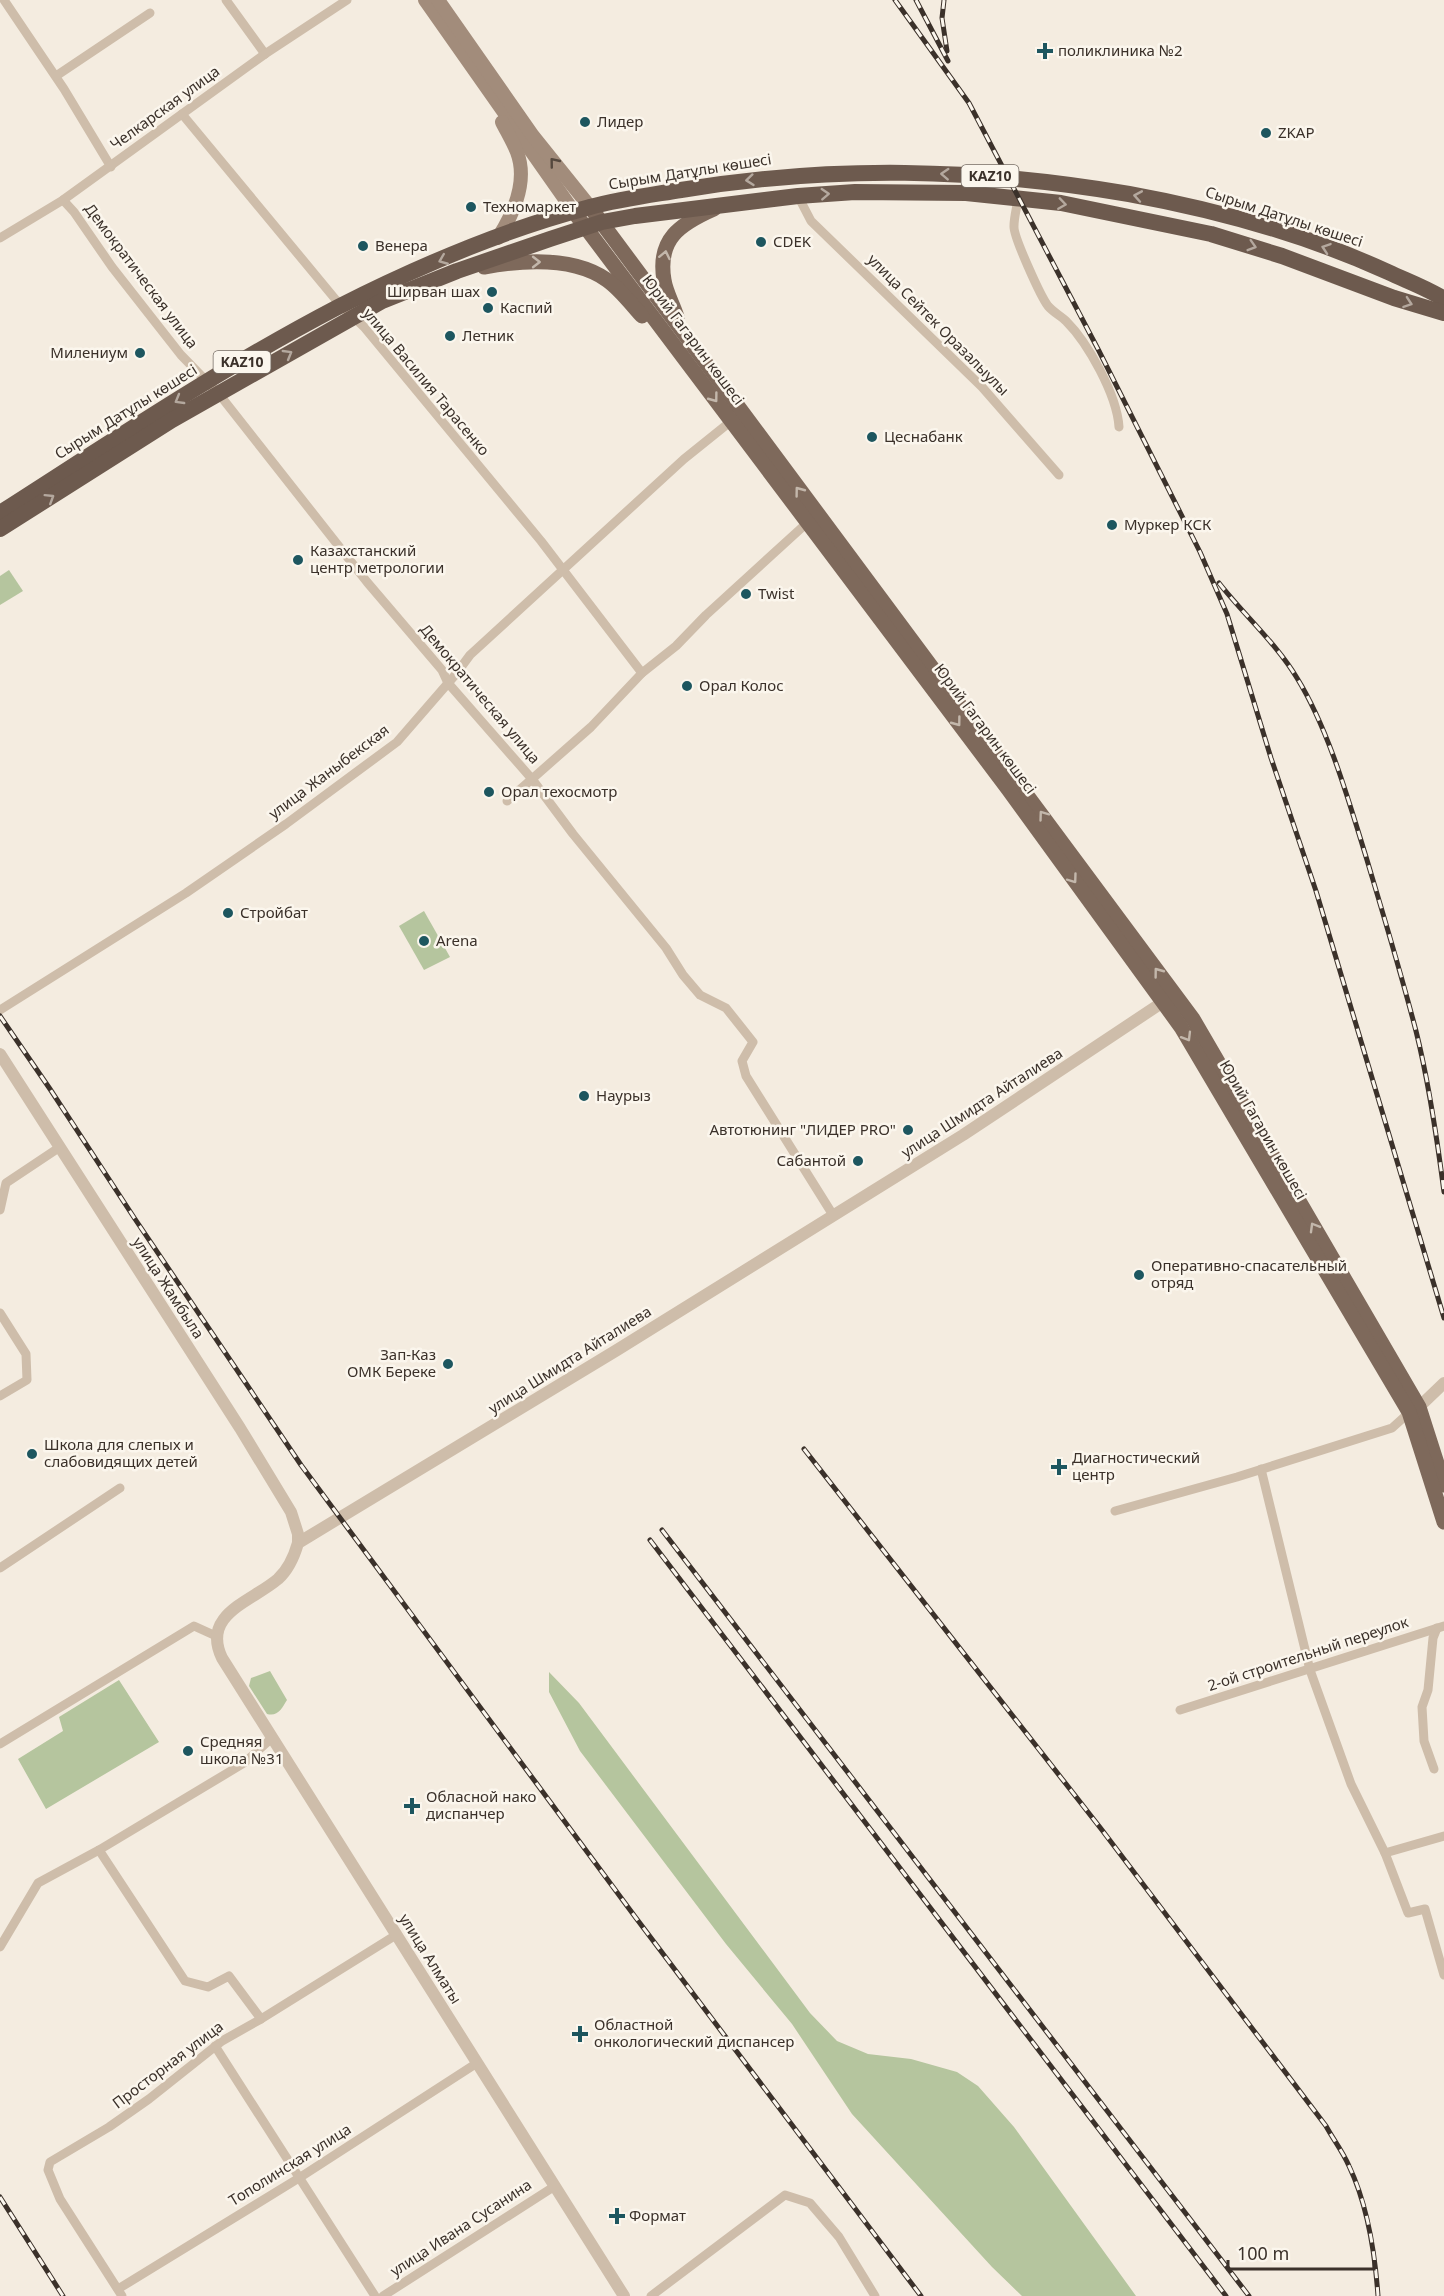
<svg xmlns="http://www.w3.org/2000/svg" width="1444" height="2296" viewBox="0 0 1444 2296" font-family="'Noto Sans',sans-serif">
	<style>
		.green { fill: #b5c59e }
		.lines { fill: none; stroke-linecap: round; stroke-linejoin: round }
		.minor { stroke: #cebdaa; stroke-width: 9 }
		.tertiary { stroke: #cebdaa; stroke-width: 12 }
		.secondary { stroke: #a28c7b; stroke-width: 14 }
		.primary { stroke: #7e695b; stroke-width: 15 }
		.trunk { stroke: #6d5a4e; stroke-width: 16 }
		.rail-casing { stroke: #3b312a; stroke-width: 5 }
		.rail { stroke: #fbf6ed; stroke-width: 3; stroke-dasharray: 9; stroke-linecap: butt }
		.oneway { stroke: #55483e }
		.oneway2 { stroke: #b4a89e }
		.oneway3 { stroke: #c3b7ab }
		.poi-dot { fill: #1d565f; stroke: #fbf6ed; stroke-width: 2 }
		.labels { text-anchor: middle; stroke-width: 5; stroke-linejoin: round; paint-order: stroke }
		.shield { fill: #fbf6ed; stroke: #756c64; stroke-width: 1.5 }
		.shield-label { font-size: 14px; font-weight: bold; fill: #3b312a }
		.poi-label { font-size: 15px; fill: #3b312a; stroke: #fbf6ed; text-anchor: start }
		.street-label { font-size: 15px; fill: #3b312a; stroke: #fbf6ed }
	</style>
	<rect width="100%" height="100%" fill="#f4ece0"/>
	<g class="green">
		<path d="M9 570 23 591 0 605V576Z"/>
		<path d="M424 911 450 957 424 970 399 926Z"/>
		<path d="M270 1671 287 1700C282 1708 278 1717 267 1714L249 1686 251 1678Z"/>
		<path d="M549 1672 579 1703 810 2013 837 2041 868 2054 911 2059 957 2072 978 2086 1014 2127 1136 2296H1022L992 2267 852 2114 792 2024 726 1944 580 1751 549 1692Z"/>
		<path d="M119 1680 159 1742 46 1809 18 1759 63 1731 59 1717Z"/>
	</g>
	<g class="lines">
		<g class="minor">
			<path d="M4 0 64 89 111 167"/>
			<path d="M226 0 265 54"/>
			<path d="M56 76 150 13"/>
			<path d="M182 114 336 300 364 327 541 541 642 673"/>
			<path d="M798 196 811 221 982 387 1059 475"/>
			<path d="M1018 199C1017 207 1014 217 1014 226 1013 236 1041 297 1048 306 1053 312 1061 316 1066 321 1088 343 1117 395 1119 427"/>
			<path d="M63 200 74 212 112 267 159 327 181 355 219 394 367 582 442 670 448 683 532 779 573 834 666 948 683 975 700 995 726 1008 753 1042 742 1061 746 1076 833 1215"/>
			<path d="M0 238 63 200 265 54 347 0"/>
			<path d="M507 801 591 727 642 673 676 646 706 615 808 522"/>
			<path d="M0 1010 186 893 286 824 397 742 456 674 470 655 684 459 735 418"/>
			<path d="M0 1210 6 1183 60 1147"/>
			<path d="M0 1313 26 1354 27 1380 0 1396"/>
			<path d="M1261 1469 1310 1670 1351 1784 1385 1853 1408 1913 1425 1909 1444 1975"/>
			<path d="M1115 1511 1237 1477 1392 1428 1412 1410"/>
			<path d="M0 1568 120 1488"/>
			<path d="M1180 1710 1444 1626"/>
			<path d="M0 1744 194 1626 216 1636"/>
			<path d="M1434 1769 1424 1741 1422 1707 1428 1690 1433 1638 1437 1628"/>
			<path d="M99 1850 185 1981 208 1987 229 1976 261 2019"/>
			<path d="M1385 1853 1444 1836"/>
			<path d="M0 1947 38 1883 99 1850 244 1763 272 1738"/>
			<path d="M215 2046 375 2296"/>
			<path d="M118 2289 299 2178 477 2063"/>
			<path d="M122 2296 60 2199 48 2170 50 2162 109 2127 149 2099 222 2041 261 2019 396 1935"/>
			<path d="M383 2296 555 2186"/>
			<path d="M651 2296 785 2195 810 2203 839 2237 875 2296"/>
		</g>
		<g class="tertiary">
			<path d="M0 1054 240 1428 291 1512 298 1534V1543"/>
			<path d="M1419 1407 1444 1383"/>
			<path d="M624 2296 222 1658C201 1614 251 1602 278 1579 289 1569 294 1557 298 1543L617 1350 963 1135 1169 998"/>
		</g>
		<g class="secondary">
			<path d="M425 0 574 212"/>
			<path d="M438 0 533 136 590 207"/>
			<path d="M498 238C514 213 528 181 517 152 513 142 507 132 502 122"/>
		</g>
		<g class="primary">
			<path d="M590 207 1193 1019 1419 1407 1444 1485"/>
			<path d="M574 212 1008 789 1181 1027 1409 1412 1444 1522"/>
			<path d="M484 267C523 260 573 256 607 280 620 289 631 304 642 316"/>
			<path d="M677 317C673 304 666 293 664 280 657 239 680 224 714 209"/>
		</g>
		<g class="trunk">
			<path d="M0 513C111 442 221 368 338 307 415 268 506 229 590 207 620 199 651 195 681 190 833 165 977 168 1129 194 1217 210 1307 235 1388 272 1407 281 1427 288 1444 299"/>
			<path d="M0 529 172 420 382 301 457 271 550 239 602 222 635 216 798 196 855 192 966 193 1061 203 1211 234 1282 256 1394 298 1444 313"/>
		</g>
		<defs>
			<g id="rail">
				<path d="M895 0 969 103 1099 351 1200 552 1227 614 1271 758 1316 891 1444 1318"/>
				<path d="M916 0 948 61"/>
				<path d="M944 0 942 18 947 51"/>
				<path d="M1219 583C1244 615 1276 643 1297 678 1329 730 1349 802 1367 860 1384 917 1401 973 1416 1031 1429 1083 1437 1138 1444 1192"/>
				<path d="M0 1016 50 1089 135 1219 301 1465 636 1918 921 2296"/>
				<path d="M804 1449 1102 1830 1326 2126C1333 2139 1343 2152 1349 2166 1368 2206 1375 2253 1378 2296"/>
				<path d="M662 1530 1249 2296"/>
				<path d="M650 1540 1226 2296"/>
				<path d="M0 2197 63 2296"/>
			</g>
		</defs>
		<use href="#rail" class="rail-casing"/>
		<use href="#rail" class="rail"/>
	</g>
	<defs><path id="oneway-chevron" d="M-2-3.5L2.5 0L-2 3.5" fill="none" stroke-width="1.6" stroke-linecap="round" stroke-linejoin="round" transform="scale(1.5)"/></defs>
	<use class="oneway" href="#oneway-chevron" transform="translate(554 162) rotate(-129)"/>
	<g class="oneway2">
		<use href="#oneway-chevron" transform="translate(945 174) rotate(-177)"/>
		<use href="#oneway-chevron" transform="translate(750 180) rotate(174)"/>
		<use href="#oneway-chevron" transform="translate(825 194) rotate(-3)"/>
		<use href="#oneway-chevron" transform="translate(1138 196) rotate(-170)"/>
		<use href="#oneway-chevron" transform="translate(1062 204) rotate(8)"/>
		<use href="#oneway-chevron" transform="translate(1252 246) rotate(17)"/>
		<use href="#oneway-chevron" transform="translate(1326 248) rotate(-161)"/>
		<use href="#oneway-chevron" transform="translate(443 260) rotate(158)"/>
		<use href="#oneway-chevron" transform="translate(1408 303) rotate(19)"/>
		<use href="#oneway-chevron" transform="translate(288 354) rotate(-30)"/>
		<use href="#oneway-chevron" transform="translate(179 400) rotate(150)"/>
		<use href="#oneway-chevron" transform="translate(50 498) rotate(-32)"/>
	</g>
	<g class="oneway3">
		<use href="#oneway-chevron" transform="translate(665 255) rotate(-78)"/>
		<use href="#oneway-chevron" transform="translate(536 262)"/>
		<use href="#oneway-chevron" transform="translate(714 398) rotate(53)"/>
		<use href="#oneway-chevron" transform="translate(799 491) rotate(-127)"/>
		<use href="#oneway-chevron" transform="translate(957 722) rotate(53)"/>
		<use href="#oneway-chevron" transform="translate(1043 815) rotate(-126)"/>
		<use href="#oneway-chevron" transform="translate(1073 879) rotate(54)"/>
		<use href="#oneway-chevron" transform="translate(1158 972) rotate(-127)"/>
		<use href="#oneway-chevron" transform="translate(1187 1037) rotate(59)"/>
		<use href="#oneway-chevron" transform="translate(1314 1227) rotate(-120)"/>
	</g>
	<g class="poi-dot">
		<path d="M1042 42h6v6h6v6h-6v6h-6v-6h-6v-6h6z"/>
		<circle cx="585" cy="122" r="6"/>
		<circle cx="1266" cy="133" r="6"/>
		<circle cx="471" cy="207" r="6"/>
		<circle cx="761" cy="242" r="6"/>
		<circle cx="363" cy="246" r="6"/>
		<circle cx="492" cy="292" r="6"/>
		<circle cx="488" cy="308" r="6"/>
		<circle cx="450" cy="336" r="6"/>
		<circle cx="140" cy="353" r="6"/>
		<circle cx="872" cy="437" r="6"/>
		<circle cx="1112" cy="525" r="6"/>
		<circle cx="298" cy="560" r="6"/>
		<circle cx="746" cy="594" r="6"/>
		<circle cx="687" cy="686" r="6"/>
		<circle cx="489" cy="792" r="6"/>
		<circle cx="228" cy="913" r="6"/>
		<circle cx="424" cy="941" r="6"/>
		<circle cx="584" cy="1096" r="6"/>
		<circle cx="908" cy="1130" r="6"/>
		<circle cx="858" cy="1161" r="6"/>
		<circle cx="1139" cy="1275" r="6"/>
		<circle cx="448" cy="1364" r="6"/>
		<circle cx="32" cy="1454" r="6"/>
		<path d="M1056 1458h6v6h6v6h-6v6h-6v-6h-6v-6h6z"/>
		<circle cx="188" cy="1751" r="6"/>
		<path d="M409 1797h6v6h6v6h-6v6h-6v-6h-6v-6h6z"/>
		<path d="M577 2025h6v6h6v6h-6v6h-6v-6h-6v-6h6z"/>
		<path d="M614 2207h6v6h6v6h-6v6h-6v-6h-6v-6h6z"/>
	</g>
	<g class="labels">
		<g class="shield">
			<rect x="961.5" y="165" width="57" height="22" rx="4.5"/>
			<rect x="213.5" y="351" width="57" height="22" rx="4.5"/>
		</g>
		<g class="shield-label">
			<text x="990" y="181">KAZ10</text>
			<text x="242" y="367">KAZ10</text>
		</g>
		<g class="poi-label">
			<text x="1058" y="56">поликлиника №2</text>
			<text x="597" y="127">Лидер</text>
			<text x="1278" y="138">ZKAP</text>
			<text x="483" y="212">Техномаркет</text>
			<text x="773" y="247">CDEK</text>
			<text x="375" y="251">Венера</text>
			<text x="480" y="297" text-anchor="end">Ширван шах</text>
			<text x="500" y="313">Каспий</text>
			<text x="462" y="341">Летник</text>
			<text x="128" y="358" text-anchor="end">Милениум</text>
			<text x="884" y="442">Цеснабанк</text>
			<text x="1124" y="530">Муркер КСК</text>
			<text x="310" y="556">Казахстанский<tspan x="310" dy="17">центр метрологии</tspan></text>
			<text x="758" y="599">Twist</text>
			<text x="699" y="691">Орал Колос</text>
			<text x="501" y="797">Орал техосмотр</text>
			<text x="240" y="918">Стройбат</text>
			<text x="436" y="946">Arena</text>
			<text x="596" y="1101">Наурыз</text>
			<text x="896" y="1135" text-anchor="end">Автотюнинг "ЛИДЕР PRO"</text>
			<text x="846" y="1166" text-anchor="end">Сабантой</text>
			<text x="1151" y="1271">Оперативно-спасательный<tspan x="1151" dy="17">отряд</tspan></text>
			<text x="436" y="1360" text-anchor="end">Зап-Каз<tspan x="436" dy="17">ОМК Береке</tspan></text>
			<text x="44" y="1450">Школа для слепых и<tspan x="44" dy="17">слабовидящих детей</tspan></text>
			<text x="1072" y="1463">Диагностический<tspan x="1072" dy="17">центр</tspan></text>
			<text x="200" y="1747">Средняя<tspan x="200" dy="17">школа №31</tspan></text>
			<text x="426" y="1802">Обласной нако<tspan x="426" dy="17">диспанчер</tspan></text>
			<text x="594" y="2030">Областной<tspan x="594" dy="17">онкологический диспансер</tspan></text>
			<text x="629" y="2221">Формат</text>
		</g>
		<g class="street-label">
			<text transform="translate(165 108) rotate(-36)" y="5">Челкарская улица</text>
			<text transform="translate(690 172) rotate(-9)" y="5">Сырым Датұлы көшесі</text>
			<text transform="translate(1284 217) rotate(18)" y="5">Сырым Датұлы көшесі</text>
			<text transform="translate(141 276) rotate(53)" y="5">Демократическая улица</text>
			<text transform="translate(938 325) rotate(45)" y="5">улица Сейтек Оразалыулы</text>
			<text transform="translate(693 340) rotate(53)" y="5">Юрий Гагарин көшесі</text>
			<text transform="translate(426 382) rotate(50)" y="5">улица Василия Тарасенко</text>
			<text transform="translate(126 412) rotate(-32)" y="5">Сырым Датұлы көшесі</text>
			<text transform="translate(480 694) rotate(50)" y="5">Демократическая улица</text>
			<text transform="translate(985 729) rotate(53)" y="5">Юрий Гагарин көшесі</text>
			<text transform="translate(329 772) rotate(-37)" y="5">улица Жаныбекская</text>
			<text transform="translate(982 1103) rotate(-33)" y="5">улица Шмидта Айталиева</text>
			<text transform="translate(1263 1130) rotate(60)" y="5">Юрий Гагарин көшесі</text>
			<text transform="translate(168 1288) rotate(57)" y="5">улица Жамбыла</text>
			<text transform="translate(570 1360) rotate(-32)" y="5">улица Шмидта Айталиева</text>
			<text transform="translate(1308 1654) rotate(-18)" y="5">2-ой строительный переулок</text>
			<text transform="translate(430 1959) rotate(58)" y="5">улица Алматы</text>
			<text transform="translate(168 2065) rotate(-37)" y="5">Просторная улица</text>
			<text transform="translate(290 2165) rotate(-32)" y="5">Тополинская улица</text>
			<text transform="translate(461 2228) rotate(-33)" y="5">улица Ивана Сусанина</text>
		</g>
	</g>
	<path d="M1228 2260v9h146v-9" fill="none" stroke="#3b312a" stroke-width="3"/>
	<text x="1237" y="2260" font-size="18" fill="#3b312a" stroke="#fbf6ed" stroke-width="4.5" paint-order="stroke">100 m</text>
</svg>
